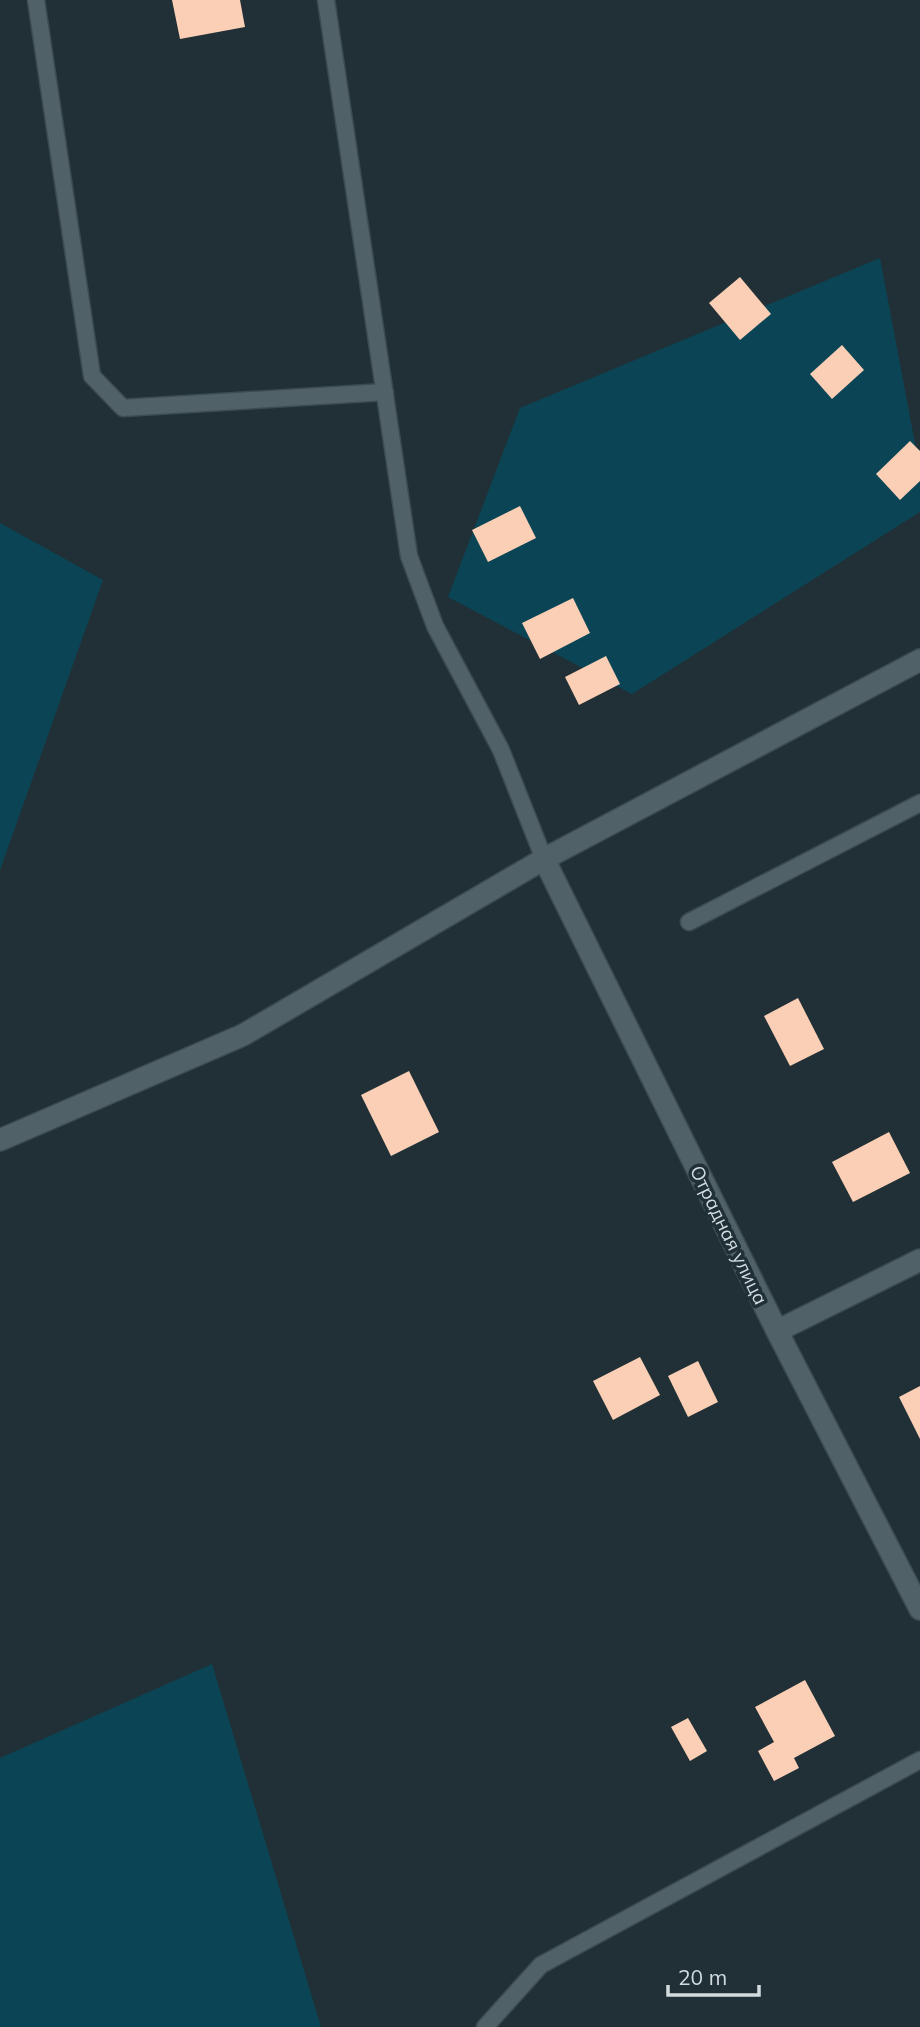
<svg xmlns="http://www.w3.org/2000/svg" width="920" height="2027" viewBox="0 0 920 2027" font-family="Mulish,sans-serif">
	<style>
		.green { fill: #0b4555 }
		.building { fill: #facfb5 }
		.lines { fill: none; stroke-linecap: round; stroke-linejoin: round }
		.service-casing { stroke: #3d4b4f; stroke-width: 19 }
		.minor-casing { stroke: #3d4b4f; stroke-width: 24 }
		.service { stroke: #506268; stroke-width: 16 }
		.minor { stroke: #506268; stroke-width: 21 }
		.labels { text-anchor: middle; stroke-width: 7; stroke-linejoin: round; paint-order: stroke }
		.street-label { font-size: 19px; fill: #d2dcdf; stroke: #203036 }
	</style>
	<rect width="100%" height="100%" fill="#203036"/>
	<g class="green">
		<path d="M880 258 920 470V512L632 694 448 597 520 408Z"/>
		<path d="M0 523 103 580 0 870Z"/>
		<path d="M212 1664 321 2027H0V1758Z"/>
	</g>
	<g class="building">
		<path d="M172 0H240L245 27 180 39Z"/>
		<path d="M740 277 771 314 740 340 709 303Z"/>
		<path d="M842 345 864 370 832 399 810 374Z"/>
		<path d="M910 441 920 451V481L900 500 876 474Z"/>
		<path d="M520 506 536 538 488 562 472 530Z"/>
		<path d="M573 598 590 633 540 659 522 623Z"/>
		<path d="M606 656 620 684 579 705 565 677Z"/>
		<path d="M798 998 824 1049 790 1066 764 1016Z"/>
		<path d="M409 1071 439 1132 391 1156 361 1095Z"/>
		<path d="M889 1132 910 1173 853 1202 832 1162Z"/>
		<path d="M640 1357 660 1395 613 1420 593 1381Z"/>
		<path d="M698 1361 718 1402 688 1417 668 1376Z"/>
		<path d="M920 1386V1439L899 1397Z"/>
		<path d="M805 1680 835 1736 794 1758 799 1768 774 1781 758 1751 774 1742 755 1707Z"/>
		<path d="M688 1718 707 1751 690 1761 671 1727Z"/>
	</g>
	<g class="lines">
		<defs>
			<g id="service">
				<path d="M36 0 92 376 123 408 385 392"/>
				<path d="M326 0 409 556 435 626 501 750 544 859"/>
				<path d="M689 922 920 803"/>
				<path d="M485 2027 541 1965 920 1760"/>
			</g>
			<g id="minor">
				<path d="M544 859 777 1331 920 1609"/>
				<path d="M0 1140 243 1035 544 859 920 660"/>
				<path d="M777 1331 920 1260"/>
			</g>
		</defs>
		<use href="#service" class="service-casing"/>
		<use href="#minor" class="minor-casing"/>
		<use href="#service" class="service"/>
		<use href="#minor" class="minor"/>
	</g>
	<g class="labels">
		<g class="street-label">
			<text transform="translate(729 1235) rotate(64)" y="7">Отрадная улица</text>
		</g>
	</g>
	<path d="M668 1985v10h91v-10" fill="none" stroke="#d2dcdf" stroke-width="3.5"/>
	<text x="678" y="1985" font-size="21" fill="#d2dcdf" stroke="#203036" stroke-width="5" paint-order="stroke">20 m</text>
</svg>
